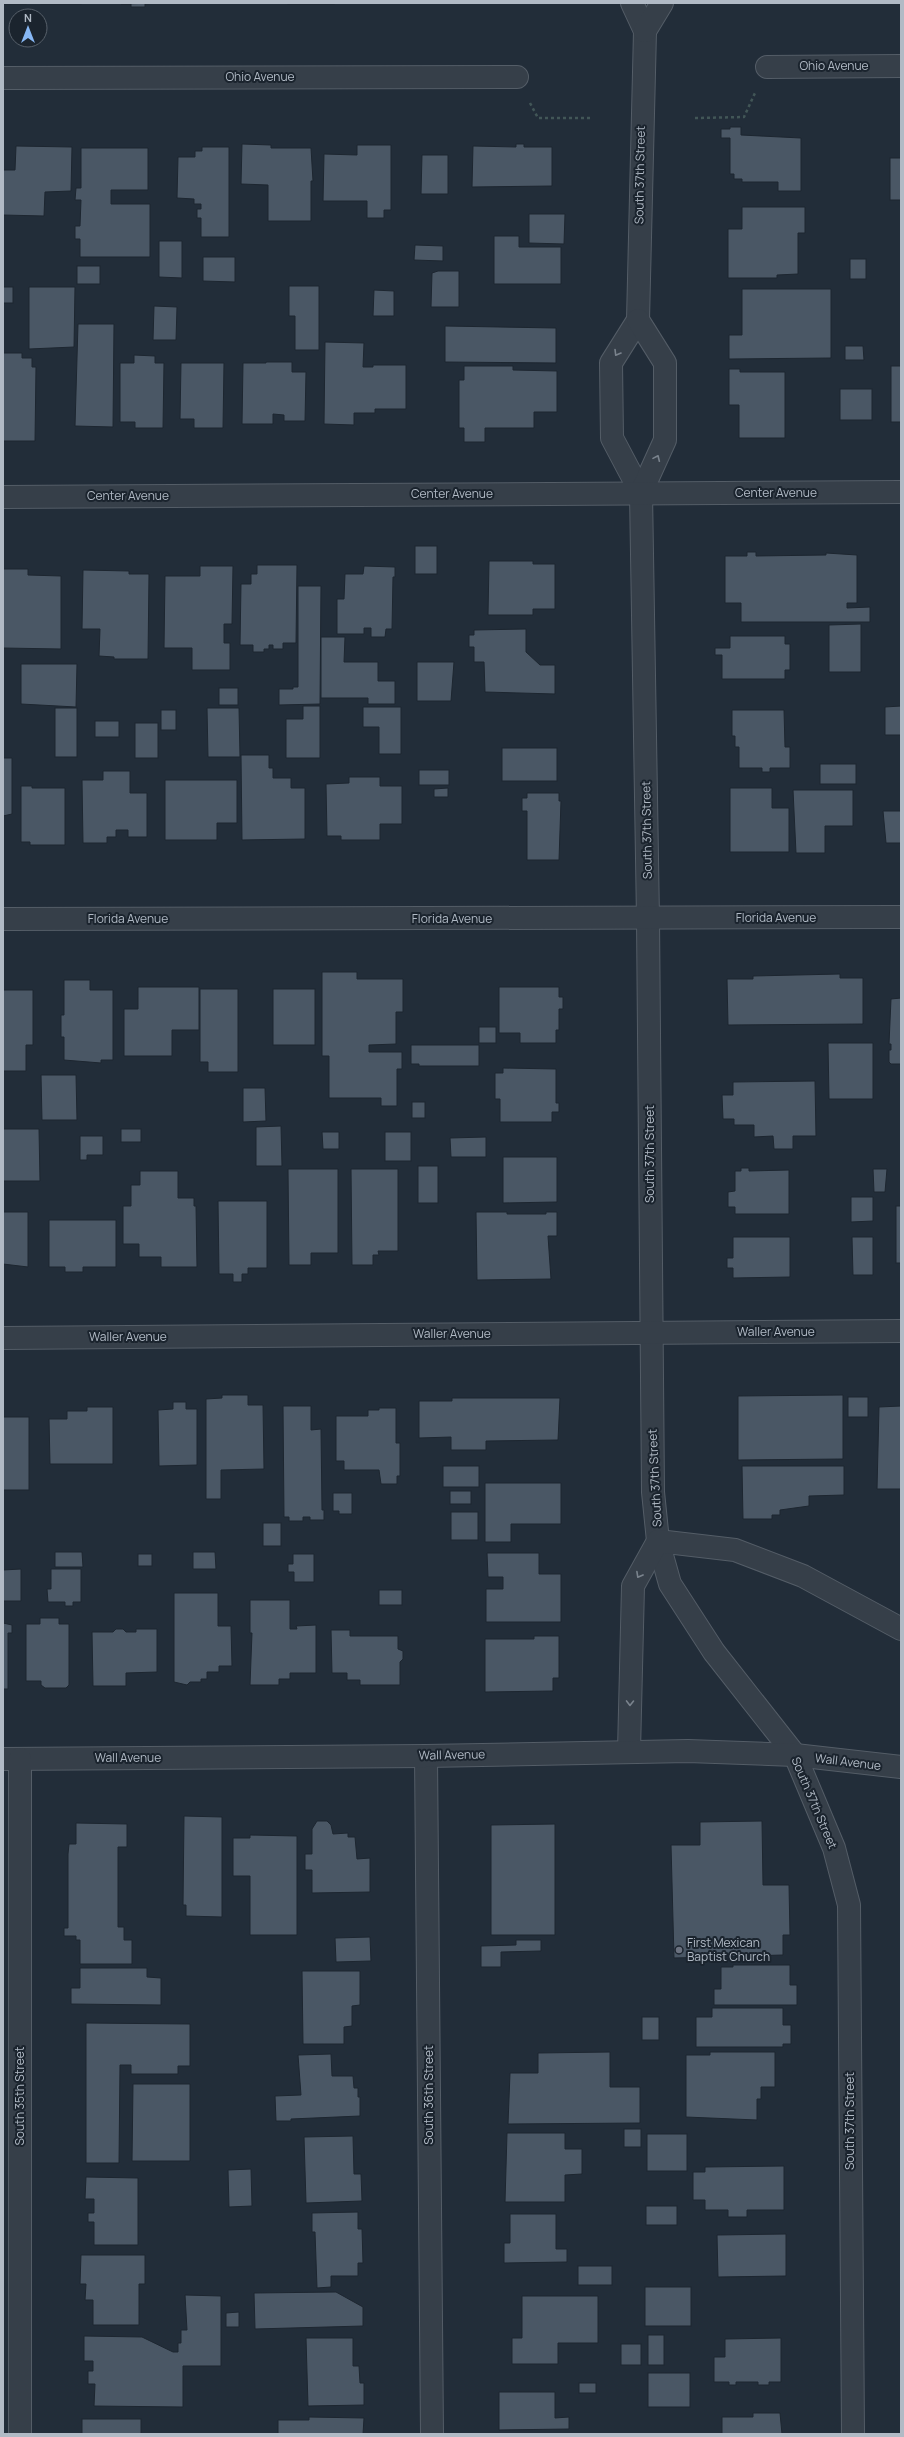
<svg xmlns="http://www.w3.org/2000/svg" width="904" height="2437" viewBox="0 0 904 2437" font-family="Manrope,sans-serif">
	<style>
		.building { fill: #4a5765; stroke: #1d2630 }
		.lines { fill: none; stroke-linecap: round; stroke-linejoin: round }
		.minor-casing { stroke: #545d67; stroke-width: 24 }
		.path { stroke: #425657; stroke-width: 2.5; stroke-dasharray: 3 3; stroke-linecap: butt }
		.minor { stroke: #363f49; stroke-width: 22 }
		.oneway { stroke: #7a838d }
		.worship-dot { fill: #6b7280; stroke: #1b242e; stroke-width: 1.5 }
		.labels { text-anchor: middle; stroke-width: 4; stroke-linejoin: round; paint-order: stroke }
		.street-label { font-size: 12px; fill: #b1bac5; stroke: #1b242e }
		.poi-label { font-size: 12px; fill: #b1bac5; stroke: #1b242e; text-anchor: start }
	</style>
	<rect width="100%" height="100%" fill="#222d39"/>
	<g class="building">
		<rect x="3" y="3" width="23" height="1"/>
		<rect x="41" y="3" width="40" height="1"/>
		<path d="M156 3 145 4V7H131V4H121Z"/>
		<rect x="288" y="3" width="46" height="1"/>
		<path d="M730 127H741V135L801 138V191H778V182H742V179H734V174H730V138H721V129H730Z"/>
		<path d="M242 144 271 145V148H311L313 181H311V221H268V185L241 184Z"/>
		<path d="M516 144H524V147H552V186L472 187 473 146 516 147Z"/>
		<path d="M357 145H391V210H384V218H367V201H323L324 154 357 155Z"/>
		<path d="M16 146 72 147 71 191 45 192 44 216 3 215V170H15Z"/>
		<path d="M202 147H229V237H201V218H197V209H201V204H194V199L177 198 178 157H195V151H202Z"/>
		<path d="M81 148H148V190H111V204H150V257H80V239H75V226H80L81 200H75L76 188H81Z"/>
		<path d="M422 155H448V194H421Z"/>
		<rect x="890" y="158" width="11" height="42"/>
		<path d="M742 207H805V233H798V274L777 275V278H728V229H742Z"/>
		<path d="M529 214H565L564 244 529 243Z"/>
		<path d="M494 236H519V247H561V284H494Z"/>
		<path d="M159 241H182V278L159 277Z"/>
		<path d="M415 245 443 246V261L414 260Z"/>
		<path d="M203 257H235V282L203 281Z"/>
		<rect x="850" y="259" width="16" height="20"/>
		<rect x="77" y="266" width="23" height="18"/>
		<path d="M438 271H459V307H431L432 273Z"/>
		<path d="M289 286H319V350H295V316H289Z"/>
		<rect x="3" y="287" width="10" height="16"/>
		<path d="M29 287H75L74 347 29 349Z"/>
		<path d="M742 289H831V358L729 359V335H742Z"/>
		<path d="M374 290 394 291V316H373Z"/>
		<path d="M154 306 177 307 176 340H153Z"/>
		<path d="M78 324H114L113 427 75 426Z"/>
		<path d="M445 326 556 328V363L445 362Z"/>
		<path d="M325 342 364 343 363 367H373V365H406V409H375V413H354V425L324 424Z"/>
		<path d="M845 346H863L864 360H845Z"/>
		<path d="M3 353H22V358H32V367H36L35 441H3Z"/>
		<path d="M134 355 155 356V363H164L163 428H135V422H120V363H134Z"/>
		<path d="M266 362H292V372H306L305 421H284V415L273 414V424H242L243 363H266Z"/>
		<path d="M181 363H224L223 428H194V419H180Z"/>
		<path d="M464 366H513V370L557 371V412H534V428H485V442H464V428H459V380H464Z"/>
		<rect x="891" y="366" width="10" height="56"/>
		<path d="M729 369H740V372H785V438H739V405H729Z"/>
		<rect x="840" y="389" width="32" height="31"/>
		<rect x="415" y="546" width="22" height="28"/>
		<path d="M747 552H756V556L826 555V553L857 555V603H847V608L870 607V622H741V603H725V556H747Z"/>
		<path d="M489 561H533V564H555V609H533V615H488Z"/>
		<path d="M257 565H297L296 643H283V649H273V645H269V649H264V652H253V645H240L241 584H251V574H257Z"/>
		<path d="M200 566H233L232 624H224V643H230V670H192V648H164L165 576H200Z"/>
		<path d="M364 566 395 567V577H393L392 629H386L385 637H371V628H364V634H337V599H344L345 574H363Z"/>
		<path d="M3 569H28V575L61 576V649L3 648Z"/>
		<path d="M83 570 129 571V574H149L148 659H114V657L99 656 100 629H82Z"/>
		<path d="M298 586H321L320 704 279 705V689H293V687H298Z"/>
		<path d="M861 624V672H829V625Z"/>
		<path d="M526 629V652L540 665H555V694L485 692 484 662H474V647H469V635H474V630Z"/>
		<path d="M730 636H785V644H790V670H785V679H722V655H715V648H730Z"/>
		<path d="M321 637H345L344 662H378V681H395V704H368V698H321Z"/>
		<path d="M417 662H454L451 701H417Z"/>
		<path d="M21 664H77L76 707 21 704Z"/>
		<rect x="219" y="688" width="19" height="17"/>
		<path d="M303 706H320V758H286V719H303Z"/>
		<path d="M901 706V735H885V707Z"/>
		<path d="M363 707H401V754H379V727H363Z"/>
		<rect x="55" y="708" width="22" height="49"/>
		<path d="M207 708H239L240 757H208Z"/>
		<rect x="161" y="710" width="15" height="20"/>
		<path d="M732 710H784L785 747H790V768H770V772H762V768H739V747H735V736H732Z"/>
		<rect x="95" y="721" width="24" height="16"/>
		<rect x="135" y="723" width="23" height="35"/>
		<rect x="502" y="748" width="55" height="33"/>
		<path d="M241 755H269V768H273V778H291V788H305V839L242 840Z"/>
		<path d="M3 758H12V814L3 816Z"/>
		<rect x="820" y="764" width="36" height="20"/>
		<rect x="419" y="770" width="30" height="15"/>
		<path d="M103 771H130V793H147V837H128V830H116V837H107V843H83L82 780H103Z"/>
		<path d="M349 777H380V786H402V824H380V840H341V836H327L326 784 349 783Z"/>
		<path d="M165 780H237V823H217V840H165Z"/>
		<path d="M21 786H32V788H65V845H30V842H21Z"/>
		<path d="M448 788V797H434V789Z"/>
		<path d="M730 788H772V808H789V852H730Z"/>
		<path d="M793 790H853V826H825V853H796Z"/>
		<path d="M527 793H559V801H561L559 860H527V811H522V798H527Z"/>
		<path d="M883 811H901V843H886Z"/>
		<path d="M322 972H357V979H403V1012H396V1044L369 1045V1052H402V1069H397V1106H381V1098H329V1056H322Z"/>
		<path d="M840 974V978H863V1024L728 1025 727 979H753V976Z"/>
		<path d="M64 980H90V990H113V1060H101V1063L64 1060V1037H61V1015H64Z"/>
		<path d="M138 987H199V1030H172V1056H124V1009H138Z"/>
		<path d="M499 987H559V997H563V1009H559V1030H556V1043H520V1033H499Z"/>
		<path d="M200 989H238V1072H208V1062H200Z"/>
		<rect x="273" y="989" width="42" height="56"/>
		<path d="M3 990H33V1045H26V1071H3Z"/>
		<path d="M901 998V1064H891L889 1062V1050H891V1044H889L891 999Z"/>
		<rect x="479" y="1027" width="17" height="16"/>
		<path d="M828 1043H873V1099H829Z"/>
		<path d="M411 1045H479V1066H419V1064H411Z"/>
		<path d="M503 1068 556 1069V1103H559V1112H552V1122H500V1099H495V1073H503Z"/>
		<path d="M41 1075H76L77 1120H42Z"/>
		<path d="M815 1081 816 1136H793V1149H774L773 1136 754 1137V1125H734V1119H723L722 1095H733V1082Z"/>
		<path d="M243 1088H265L266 1121 243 1122Z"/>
		<rect x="412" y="1102" width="13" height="16"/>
		<path d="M281 1126 282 1166H256V1127Z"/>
		<path d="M3 1129H39L40 1181H3Z"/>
		<rect x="121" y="1129" width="20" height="13"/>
		<path d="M322 1132H339V1149H323Z"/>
		<rect x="385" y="1132" width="26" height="29"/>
		<path d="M80 1136H103V1155H87V1160H80Z"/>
		<path d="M486 1137V1157H451L450 1138Z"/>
		<path d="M503 1157H557V1202L503 1203Z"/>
		<rect x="418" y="1166" width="20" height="37"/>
		<path d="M741 1168H749V1171L789 1170V1214H735V1207H728V1192L735 1191V1171H741Z"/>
		<path d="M288 1169H338V1253H311V1265H289Z"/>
		<path d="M351 1169H398V1251H378L379 1255H373V1265H352Z"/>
		<path d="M873 1169H887L885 1192H874Z"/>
		<path d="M140 1171H178V1198H194V1206H196L197 1267H161V1257H139V1244H123V1206H131V1185H140Z"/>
		<path d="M851 1197H873V1221L851 1222Z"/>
		<path d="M218 1201H267V1268H248V1274H242V1282H233V1274H219Z"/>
		<rect x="896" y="1206" width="5" height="57"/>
		<path d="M3 1212H28V1267L3 1264Z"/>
		<path d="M476 1212H507V1214H546V1212H557V1236H548L551 1279 477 1280Z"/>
		<path d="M49 1220H116V1267H83V1272H65V1267H49Z"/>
		<path d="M733 1237H790V1277L733 1278V1268H727V1258H733Z"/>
		<path d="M852 1237H873V1275H853Z"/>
		<path d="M222 1395H248V1405H263L264 1469 221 1470V1499H206V1399L222 1398Z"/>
		<path d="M843 1395V1459L738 1460V1396Z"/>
		<rect x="848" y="1397" width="20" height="20"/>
		<path d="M452 1398H560L558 1440 486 1441V1450H451V1437L419 1438V1401H452Z"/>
		<path d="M173 1402H186V1409H197V1465L159 1466 158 1410 173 1409Z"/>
		<path d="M283 1406H311V1430L321 1429 322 1510H324V1520H310V1517H303V1521H289V1517H284Z"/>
		<path d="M901 1406V1489H877L879 1407Z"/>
		<path d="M87 1407H113V1464H50L49 1419H67V1411H87Z"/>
		<path d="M379 1408H396V1443H400V1476H397V1484H381L379 1470H344V1461H336V1416H368V1410H379Z"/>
		<rect x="3" y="1417" width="26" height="73"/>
		<rect x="443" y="1466" width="36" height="21"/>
		<path d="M742 1466H844V1495L809 1496V1506L780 1510V1515H772V1519H743Z"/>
		<path d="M485 1483H561V1524H511V1542H485Z"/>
		<rect x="450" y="1491" width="21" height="13"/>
		<path d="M333 1493H352V1514H339V1511H333Z"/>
		<rect x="451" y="1512" width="27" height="28"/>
		<rect x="263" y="1523" width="18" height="23"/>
		<path d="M55 1552H82L83 1567H55Z"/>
		<path d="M193 1552H215L216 1569H193Z"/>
		<path d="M487 1553H539V1574H561V1622H486V1589H503V1577H488Z"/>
		<rect x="138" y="1554" width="14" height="12"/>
		<path d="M293 1554H314V1582H294V1572H288V1564H293Z"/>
		<path d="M21 1569V1601H3V1570Z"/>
		<path d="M51 1569H81V1602H73V1606H65V1602H48L47 1589H51Z"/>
		<rect x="379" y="1590" width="23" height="15"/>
		<path d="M174 1593H218V1626H231L232 1666H219V1672H207V1679H201V1682H190L187 1685 174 1682Z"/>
		<path d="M250 1600H290V1629H297L296 1626 316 1625V1673H290V1679H279V1685H250L252 1633H250Z"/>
		<path d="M40 1618H59V1624H69V1685L66 1688H45L41 1685V1681H26V1624H40Z"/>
		<path d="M3 1623 12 1625V1633H8V1689H3Z"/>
		<path d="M116 1629H123L126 1632H136V1629H157V1672L126 1673V1686H93L92 1632H113Z"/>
		<path d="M331 1630H350V1636H398V1649L403 1651V1659L400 1662V1685H360V1680H347V1673H332Z"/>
		<path d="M534 1636H559V1678H553V1691L485 1692V1639H534Z"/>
		<path d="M184 1816 222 1817V1917L186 1916V1905H183Z"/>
		<path d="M317 1821H327L331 1825 333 1834 348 1833V1837H355L357 1859 370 1858V1892L312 1893V1870H305V1854H312V1829Z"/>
		<path d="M762 1821 763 1885H789L790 1935H783V1955L674 1958 671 1845H700V1822Z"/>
		<path d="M76 1823 127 1824V1847H118V1927H124V1940H132V1964H80V1940H76V1936H64V1928H68V1854L69 1844H76Z"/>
		<path d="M555 1824V1935H491V1825Z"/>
		<path d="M250 1835 297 1836V1935H250V1876H233V1838H250Z"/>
		<path d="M370 1937 371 1961 336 1962 335 1938Z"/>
		<path d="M516 1940H541V1951L501 1952V1967H481V1946L516 1945Z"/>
		<path d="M733 1965H790V1985H797V2005H714V1989H721V1967H733Z"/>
		<path d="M80 1968H147V1977L161 1978V2005L71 2004V1988H80Z"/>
		<path d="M302 1971H360V2005L352 2006V2026L344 2027V2044H303Z"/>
		<path d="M712 2008H783V2025H791V2044H783V2047H696V2017H712Z"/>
		<rect x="642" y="2017" width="17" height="23"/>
		<path d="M86 2023 190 2024V2066H178V2074H131V2065H120L119 2163H86Z"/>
		<path d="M610 2052V2087H640V2123L508 2124 510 2073H538V2053Z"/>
		<path d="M710 2052H775V2087H761V2099H757V2120L686 2117V2055H710Z"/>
		<path d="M331 2054 332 2076H353L354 2088H358V2097H360V2116L291 2119V2121H276L275 2096 301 2095 298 2055Z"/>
		<path d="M133 2084H190V2161H132Z"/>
		<rect x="624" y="2129" width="17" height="18"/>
		<path d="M507 2133H565V2149H582V2174L565 2175V2202H505Z"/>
		<rect x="647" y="2134" width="40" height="37"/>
		<path d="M353 2136 354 2174H361L362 2201 306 2203 304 2137Z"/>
		<path d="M784 2166V2210H747V2217H728V2210H705V2200H693V2172H705V2167Z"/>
		<path d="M251 2169 252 2206 229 2207 228 2170Z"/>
		<path d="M86 2177 138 2178V2245H94V2222H88V2213H94V2199H85Z"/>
		<rect x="646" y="2206" width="31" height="19"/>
		<path d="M358 2212V2229H362L363 2263H358V2276H331V2287L317 2288 315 2232H312V2213Z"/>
		<path d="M510 2214H556V2249H567V2262L504 2263V2243H510Z"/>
		<path d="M786 2234V2276L718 2277 717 2235Z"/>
		<path d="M81 2255H145V2284H139V2325H93V2300H85L86 2284H80Z"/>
		<rect x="578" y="2266" width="34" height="19"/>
		<rect x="645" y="2287" width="46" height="39"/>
		<path d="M336 2292 363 2307V2326L255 2329 254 2293Z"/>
		<path d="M185 2295 221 2296V2366H183V2407L94 2406 95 2384H88V2371H93V2361H84V2336L142 2337 173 2352H178V2343H181V2330H187Z"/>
		<path d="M522 2296H598V2343H558V2364H512V2338H522Z"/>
		<path d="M239 2312V2327H226V2313Z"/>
		<rect x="648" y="2335" width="16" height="30"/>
		<path d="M306 2338H353V2366H359L360 2383H364V2405L308 2406Z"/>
		<path d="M781 2338V2382H769V2385H758V2382H736V2385H729V2382H714V2357H725V2339Z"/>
		<rect x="621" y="2344" width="20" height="21"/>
		<rect x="648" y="2373" width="42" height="34"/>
		<rect x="579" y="2383" width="17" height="10"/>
		<path d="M499 2392H555V2418L569 2417V2429L499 2430Z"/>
		<path d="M753 2413H780L782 2434H722V2417H753Z"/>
		<path d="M309 2417 364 2418 363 2434H278V2420H309Z"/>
		<rect x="82" y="2419" width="59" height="15"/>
	</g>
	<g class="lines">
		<defs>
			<g id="minor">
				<path d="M632 3 645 31 638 320 611 363 612 438 641 493"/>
				<path d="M645 31 662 3"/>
				<path d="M767 67 901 66"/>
				<path d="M3 78 517 77"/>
				<path d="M638 320 665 363V440L641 493 648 919 653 1492 658 1541 670 1584 714 1652 795 1755 834 1848 849 1905 853 2434"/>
				<path d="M3 497 901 492"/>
				<path d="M3 919 901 917"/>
				<path d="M3 1338 901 1331"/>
				<path d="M629 1751 633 1586 658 1541 735 1550 803 1576 901 1629"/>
				<path d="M426 1756 432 2434"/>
				<path d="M3 1759 426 1756 688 1751 795 1755 901 1767"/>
				<path d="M20 1759V2434"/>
			</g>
		</defs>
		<use href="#minor" class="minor-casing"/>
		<g class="path">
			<path d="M530 103 538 118H590"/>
			<path d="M695 118 744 117 755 93"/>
		</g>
		<use href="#minor" class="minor"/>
	</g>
	<defs><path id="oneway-chevron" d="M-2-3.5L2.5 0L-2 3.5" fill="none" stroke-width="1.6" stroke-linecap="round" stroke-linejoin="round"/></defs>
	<g class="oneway">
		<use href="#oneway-chevron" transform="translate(617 353) rotate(121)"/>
		<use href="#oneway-chevron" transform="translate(657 458) rotate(-66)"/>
		<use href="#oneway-chevron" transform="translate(639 1575) rotate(119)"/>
		<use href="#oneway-chevron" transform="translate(630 1703) rotate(91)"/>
	</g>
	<circle class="worship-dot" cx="679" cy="1950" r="4"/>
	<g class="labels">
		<g class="street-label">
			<text x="834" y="70">Ohio Avenue</text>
			<text x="260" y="81">Ohio Avenue</text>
			<text transform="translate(640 175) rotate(-89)" y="4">South 37th Street</text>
			<text x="776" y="497">Center Avenue</text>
			<text x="452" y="498">Center Avenue</text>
			<text x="128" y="500">Center Avenue</text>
			<text transform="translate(647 830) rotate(-91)" y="4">South 37th Street</text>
			<text x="776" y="922">Florida Avenue</text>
			<text x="128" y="923">Florida Avenue</text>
			<text x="452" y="923">Florida Avenue</text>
			<text transform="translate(650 1154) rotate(-90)" y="4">South 37th Street</text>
			<text x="776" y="1336">Waller Avenue</text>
			<text x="452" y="1338">Waller Avenue</text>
			<text x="128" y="1341">Waller Avenue</text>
			<text transform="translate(655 1478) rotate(-93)" y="4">South 37th Street</text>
			<text transform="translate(452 1755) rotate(-1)" y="4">Wall Avenue</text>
			<text x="128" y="1762">Wall Avenue</text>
			<text transform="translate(848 1762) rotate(7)" y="4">Wall Avenue</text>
			<text transform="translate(814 1803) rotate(67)" y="4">South 37th Street</text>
			<text transform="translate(429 2095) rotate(-90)" y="4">South 36th Street</text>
			<text transform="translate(20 2096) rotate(-90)" y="4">South 35th Street</text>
			<text transform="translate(850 2121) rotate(-90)" y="4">South 37th Street</text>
		</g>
		<g class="poi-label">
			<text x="687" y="1947">First Mexican<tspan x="687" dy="14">Baptist Church</tspan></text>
		</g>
	</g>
	<rect width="904" height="2437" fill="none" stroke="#b1bac5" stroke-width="8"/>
	<g transform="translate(28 28)"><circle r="19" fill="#1b242e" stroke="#57606a"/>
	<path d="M0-3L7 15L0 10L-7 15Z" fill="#87b7f4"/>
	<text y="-6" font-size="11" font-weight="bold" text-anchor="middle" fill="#b1bac5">N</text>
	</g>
</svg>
